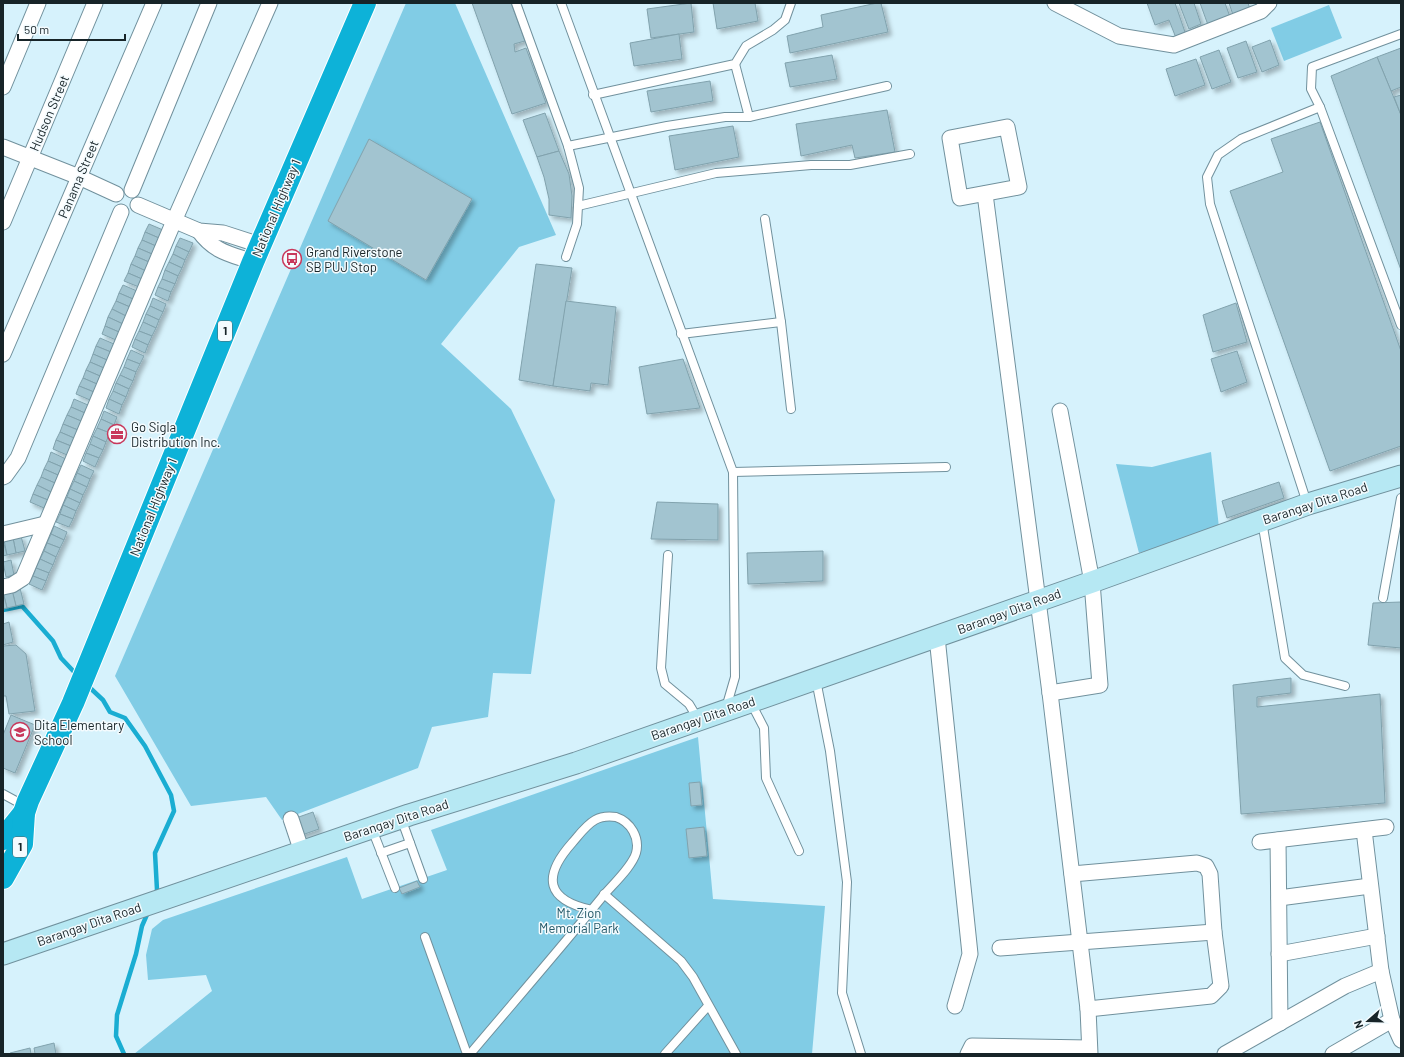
<svg xmlns="http://www.w3.org/2000/svg" width="1404" height="1057" viewBox="0 0 1404 1057" font-family="Barlow,sans-serif">
	<style>
		.green { fill: #81cce5 }
		.lines { fill: none; stroke-linecap: round; stroke-linejoin: round }
		.stream { stroke: #1aadd2; stroke-width: 4.5 }
		.building { fill: #a2c4d0; stroke: #81a2ad; filter: url(#shadow) }
		.lane-casing { stroke: #71919d; stroke-width: 10 }
		.street-casing { stroke: #71919d; stroke-width: 17 }
		.secondary-casing { stroke: #71919d; stroke-width: 23 }
		.highway-casing { stroke: #fff; stroke-width: 24 }
		.lane { stroke: #fff; stroke-width: 8 }
		.street { stroke: #fff; stroke-width: 15 }
		.secondary { stroke: #b6e8f3; stroke-width: 21 }
		.highway { stroke: #0db2d8; stroke-width: 22 }
		.labels { text-anchor: middle; stroke-width: 3; stroke-linejoin: round; paint-order: stroke }
		.shield { fill: #f4fbfe; stroke: #596468; stroke-width: 1 }
		.shield-label { font-size: 12px; font-weight: bold; fill: #172428 }
		.street-label { font-size: 13px; fill: #172428; stroke: #f4fbfe }
		.poi-label { font-size: 13px; fill: #172428; stroke: #f4fbfe; text-anchor: start }
		.park-label { font-size: 13px; fill: #245969; stroke: #f4fbfe }
	</style>
	<defs>
		<filter id="shadow"><feDropShadow dx="3.5" dy="3.5" stdDeviation="2" flood-color="#0004"/></filter>
	</defs>
	<rect width="100%" height="100%" fill="#d6f2fc"/>
	<g class="green">
		<path d="M406 3H455L556 235 519 247 441 344 511 409 555 500 531 674 493 673 488 717 432 727 418 768 282 820 266 797 191 806 115 676Z"/>
		<path d="M1329 5 1342 38 1284 61 1271 28Z"/>
		<path d="M1211 452 1219 528 1139 553 1116 464 1152 467Z"/>
		<path d="M698 737 713 899 825 906 812 1054H134L212 991 206 975 148 980 146 955 152 929 163 920 347 857 362 899 447 870 431 830Z"/>
	</g>
	<g class="lines">
		<g class="stream">
			<path d="M3 610 22 606 53 641 61 658 77 675"/>
			<path d="M87 685 103 700 110 712 125 718 145 746 171 795 174 811 155 853 157 890 155 894"/>
			<path d="M124 1054 116 1036 117 1015 136 954 142 926 149 910"/>
		</g>
	</g>
	<g class="building">
		<path d="M472 3H511L525 41 514 44 515 52 526 48 546 103 512 114Z"/>
		<path d="M691 3 694 32 651 38 647 9Z"/>
		<path d="M713 3H755L758 21 717 29Z"/>
		<path d="M877 3H881L888 32 790 53 787 36 823 27 821 15Z"/>
		<path d="M1147 3H1175L1186 35 1176 38 1169 20 1155 25Z"/>
		<path d="M1179 3H1194L1201 24 1189 29Z"/>
		<path d="M1200 3H1225L1230 17 1208 25Z"/>
		<path d="M1229 3H1248L1250 9 1233 15Z"/>
		<path d="M679 34 682 59 634 66 630 43Z"/>
		<path d="M1270 40 1279 65 1262 72 1252 47Z"/>
		<path d="M1246 41 1257 72 1238 78 1227 48Z"/>
		<path d="M1401 48V87L1391 91 1377 57Z"/>
		<path d="M1219 50 1231 82 1212 89 1200 57Z"/>
		<path d="M832 55 837 79 790 87 785 63Z"/>
		<path d="M1377 57 1401 115V270L1331 76Z"/>
		<path d="M1196 59 1205 85 1175 96 1166 69Z"/>
		<path d="M710 81 713 101 651 112 647 91Z"/>
		<path d="M1401 95V115L1394 97Z"/>
		<path d="M887 110 895 152 855 158 852 145 801 156 796 124Z"/>
		<path d="M545 113 559 151 537 157 523 120Z"/>
		<path d="M1320 122 1401 351V446L1330 471 1230 191 1283 172 1271 139Z"/>
		<path d="M733 126 739 157 675 170 669 136Z"/>
		<path d="M369 139 472 199 426 280 328 221Z"/>
		<path d="M559 151 569 174 572 196 571 218 549 215V199L544 177 537 157Z"/>
		<path d="M149 224 163 230 159 238 145 232Z"/>
		<path d="M145 232 159 238 156 246 142 240Z"/>
		<path d="M180 238 193 243 189 252 176 246Z"/>
		<path d="M142 240 156 246 152 254 138 248Z"/>
		<path d="M176 246 189 252 185 260 173 254Z"/>
		<path d="M138 248 152 254 149 262 135 256Z"/>
		<path d="M173 254 185 260 182 268 169 262Z"/>
		<path d="M135 256 149 262 146 271 131 264Z"/>
		<path d="M169 262 182 268 178 276 165 270Z"/>
		<path d="M131 264 146 271 142 279 128 273Z"/>
		<path d="M536 264 572 268 553 386 519 380Z"/>
		<path d="M165 270 178 276 175 284 162 279Z"/>
		<path d="M128 273 142 279 139 287 124 281Z"/>
		<path d="M162 279 175 284 171 292 158 287Z"/>
		<path d="M123 285 137 291 133 299 119 293Z"/>
		<path d="M158 287 171 292 168 301 155 295Z"/>
		<path d="M119 293 133 299 130 307 116 301Z"/>
		<path d="M153 298 166 304 163 312 150 306Z"/>
		<path d="M116 301 130 307 126 316 112 309Z"/>
		<path d="M566 301 616 307 608 385 591 383 590 391 553 386Z"/>
		<path d="M1236 303 1247 342 1213 352 1203 315Z"/>
		<path d="M150 306 163 312 159 320 146 314Z"/>
		<path d="M112 309 126 316 123 324 108 317Z"/>
		<path d="M146 314 159 320 156 328 143 322Z"/>
		<path d="M108 317 123 324 119 332 105 326Z"/>
		<path d="M143 322 156 328 152 336 139 331Z"/>
		<path d="M105 326 119 332 116 340 102 334Z"/>
		<path d="M139 331 152 336 148 345 135 339Z"/>
		<path d="M100 338 114 344 111 352 96 346Z"/>
		<path d="M135 339 148 345 145 353 132 347Z"/>
		<path d="M96 346 111 352 107 360 93 354Z"/>
		<path d="M131 350 144 356 140 364 127 359Z"/>
		<path d="M1237 351 1247 382 1221 392 1211 359Z"/>
		<path d="M93 354 107 360 104 368 90 362Z"/>
		<path d="M127 359 140 364 136 372 124 367Z"/>
		<path d="M683 359 700 408 647 414 639 367Z"/>
		<path d="M90 362 104 368 100 376 86 370Z"/>
		<path d="M124 367 136 372 133 381 120 375Z"/>
		<path d="M86 370 100 376 97 384 83 378Z"/>
		<path d="M120 375 133 381 129 389 116 383Z"/>
		<path d="M83 378 97 384 94 392 79 386Z"/>
		<path d="M116 383 129 389 126 397 113 391Z"/>
		<path d="M79 386 94 392 90 400 76 394Z"/>
		<path d="M113 391 126 397 122 405 109 399Z"/>
		<path d="M74 399 88 405 85 413 71 407Z"/>
		<path d="M109 399 122 405 119 414 106 408Z"/>
		<path d="M71 407 85 413 81 421 67 415Z"/>
		<path d="M104 411 117 417 114 425 101 419Z"/>
		<path d="M67 415 81 421 78 430 63 424Z"/>
		<path d="M101 419 114 425 110 433 97 428Z"/>
		<path d="M63 424 78 430 74 438 60 432Z"/>
		<path d="M97 428 110 433 106 442 93 436Z"/>
		<path d="M60 432 74 438 71 446 56 440Z"/>
		<path d="M93 436 106 442 103 450 90 444Z"/>
		<path d="M56 440 71 446 67 455 53 449Z"/>
		<path d="M90 444 103 450 99 458 86 453Z"/>
		<path d="M51 452 66 459 62 467 48 461Z"/>
		<path d="M86 453 99 458 95 467 83 461Z"/>
		<path d="M48 461 62 467 58 475 44 469Z"/>
		<path d="M81 465 94 471 90 479 77 473Z"/>
		<path d="M44 469 58 475 55 483 41 477Z"/>
		<path d="M77 473 90 479 87 487 74 481Z"/>
		<path d="M41 477 55 483 51 492 37 485Z"/>
		<path d="M74 481 87 487 83 495 70 489Z"/>
		<path d="M1279 482 1284 498 1227 518 1222 501Z"/>
		<path d="M37 485 51 492 48 500 33 494Z"/>
		<path d="M70 489 83 495 80 503 67 497Z"/>
		<path d="M33 494 48 500 44 508 30 502Z"/>
		<path d="M67 497 80 503 76 511 63 505Z"/>
		<path d="M657 502 718 504V540L651 539Z"/>
		<path d="M63 505 76 511 73 519 60 514Z"/>
		<path d="M60 514 73 519 69 527 56 522Z"/>
		<path d="M54 526 67 532 64 540 51 534Z"/>
		<path d="M51 534 64 540 60 548 47 543Z"/>
		<path d="M21 536 25 551 16 553 13 538Z"/>
		<path d="M13 538 16 553 7 555 4 540Z"/>
		<path d="M3 540 7 555 3 556Z"/>
		<path d="M47 543 60 548 56 557 44 551Z"/>
		<path d="M44 551 56 557 53 565 40 559Z"/>
		<path d="M823 551V581L748 584 747 553Z"/>
		<path d="M40 559 53 565 49 573 36 568Z"/>
		<path d="M11 560 14 575 6 577 3 562Z"/>
		<path d="M36 568 49 573 46 581 33 576Z"/>
		<path d="M33 576 46 581 42 590 29 584Z"/>
		<path d="M20 588 24 604 16 606 12 590Z"/>
		<path d="M12 590 16 606 7 608 3 592Z"/>
		<path d="M3 592 7 608 3 609Z"/>
		<path d="M1401 602V648L1368 645 1373 603Z"/>
		<path d="M9 622 13 642 3 645V624Z"/>
		<path d="M16 645 26 654 35 711 9 714 6 696H3V646Z"/>
		<path d="M1291 678V693L1257 697V707L1380 694 1385 803 1241 814 1233 685Z"/>
		<path d="M11 715 35 725 15 773 3 768V735Z"/>
		<path d="M700 782 702 805 691 806 689 783Z"/>
		<path d="M313 812 319 829 299 836 293 819Z"/>
		<path d="M704 827 707 856 689 858 686 829Z"/>
		<path d="M417 881 420 887 402 894 399 888Z"/>
		<path d="M54 1043 56 1054H35L34 1048Z"/>
		<path d="M30 1048 31 1054H10V1053Z"/>
	</g>
	<g class="lines">
		<defs>
			<g id="lane">
				<path d="M516 3 568 146 579 188 577 224 566 257"/>
				<path d="M561 3 733 472 735 677 726 708"/>
				<path d="M1401 34 1312 67 1311 89 1320 107 1401 325"/>
				<path d="M735 64 749 117"/>
				<path d="M593 95 735 64 746 46 773 30 785 20 791 3"/>
				<path d="M568 146 667 126 725 117H749L887 86"/>
				<path d="M578 206 716 173 811 165H850L910 154"/>
				<path d="M765 219 781 322 791 409"/>
				<path d="M681 334 781 322"/>
				<path d="M733 472 946 467"/>
				<path d="M1307 503 1210 204 1207 177 1218 155 1241 139 1320 107"/>
				<path d="M1262 521 1285 658 1303 675 1345 686"/>
				<path d="M668 555 661 668 665 684 689 704 698 719"/>
				<path d="M1383 598 1401 498"/>
				<path d="M816 680 830 751 847 882 842 993 861 1054"/>
				<path d="M751 703 764 728 766 778 799 851"/>
				<path d="M3 794 25 806"/>
				<path d="M401 818 423 879"/>
				<path d="M372 829 395 888"/>
				<path d="M381 853 410 843"/>
				<path d="M604 894 681 961 693 977 736 1054"/>
				<path d="M425 937 467 1054"/>
				<path d="M470 1054C514 1002 559 950 603 896 612 885 632 867 636 853 640 838 631 822 616 817 609 816 602 816 595 820 586 825 579 835 572 843 542 877 546 900 592 910"/>
				<path d="M665 1054 708 1006"/>
			</g>
			<g id="street">
				<path d="M1055 3 1119 36 1174 45 1261 11 1269 3"/>
				<path d="M3 87 38 3"/>
				<path d="M1007 127 1019 187 960 198 950 138Z"/>
				<path d="M3 147 79 177 116 194"/>
				<path d="M132 190 209 3"/>
				<path d="M985 194 1050 693 1088 1009 1090 1054"/>
				<path d="M138 205 199 231 223 233 260 245"/>
				<path d="M3 222 95 3"/>
				<path d="M199 231C214 252 230 254 253 262"/>
				<path d="M3 354 154 3"/>
				<path d="M3 477 5 476 18 458 121 212"/>
				<path d="M3 534 45 524"/>
				<path d="M3 587 12 585 23 578 174 221 270 3"/>
				<path d="M937 637 970 954 955 1006"/>
				<path d="M1050 693 1100 685 1092 582 1060 411"/>
				<path d="M291 819 302 852"/>
				<path d="M1364 830 1381 971 1392 1020 1401 1040"/>
				<path d="M1278 840 1280 1023"/>
				<path d="M1260 842 1386 827"/>
				<path d="M1072 874 1197 863 1206 866 1210 874 1214 932 1221 986 1211 996 1088 1009"/>
				<path d="M1279 898 1370 886"/>
				<path d="M1000 948 1214 932"/>
				<path d="M1279 954 1377 936"/>
				<path d="M968 1054 972 1046 1089 1048"/>
				<path d="M1225 1054 1345 986 1381 971"/>
				<path d="M1333 1054 1392 1020"/>
			</g>
			<path id="secondary" d="M3 954 409 815 576 763 1092 582 1308 504 1401 476"/>
			<g id="highway">
				<path d="M3 839 24 813"/>
				<path d="M3 878 22 844 24 813 28 801 73 703 253 262 365 3"/>
			</g>
		</defs>
		<use href="#lane" class="lane-casing"/>
		<use href="#street" class="street-casing"/>
		<use href="#secondary" class="secondary-casing"/>
		<use href="#highway" class="highway-casing"/>
		<use href="#lane" class="lane"/>
		<use href="#street" class="street"/>
		<use href="#secondary" class="secondary"/>
		<use href="#highway" class="highway"/>
	</g>
	<defs>
		<symbol id="bus-ring" viewBox="-11 -11 22 22"><circle r="9.5" fill="#f4fbfe" stroke="#c8385b" stroke-width="1.5"/><path d="M-5-6H5V4H4V6H2V4H-2V6H-4V4H-5ZM-3.5-4V0h7V-4ZM-3.5 1.2v1.5H-2V1.2ZM2 1.2v1.5H3.5V1.2Z" fill="#c8385b"/></symbol>
		<symbol id="office-ring" viewBox="-11 -11 22 22"><circle r="9.5" fill="#f4fbfe" stroke="#c8385b" stroke-width="1.5"/><path d="M-6-3h4V-5.5h4V-3h4V5H-6ZM-1-4.5V-3h2v-1.5ZM-6 0V1H6V0Z" fill="#c8385b"/></symbol>
		<symbol id="school-ring" viewBox="-11 -11 22 22"><circle r="9.5" fill="#f4fbfe" stroke="#c8385b" stroke-width="1.5"/><path d="M0-5L7-2L0 1L-7-2ZM-4 1L0 2.5L4 1V4Q0 6-4 4Z" fill="#c8385b"/></symbol>
	</defs>
	<g fill-rule="evenodd">
		<use href="#bus-ring" x="281" y="248" width="22" height="22"/>
		<use href="#office-ring" x="106" y="423" width="22" height="22"/>
		<use href="#school-ring" x="9" y="721" width="22" height="22"/>
	</g>
	<g class="labels">
		<g class="shield">
			<rect x="218" y="321" width="14" height="20" rx="3"/>
			<rect x="13" y="837" width="14" height="20" rx="3"/>
		</g>
		<g class="shield-label">
			<text x="225" y="335">1</text>
			<text x="20" y="851">1</text>
		</g>
		<g class="street-label">
			<text transform="translate(49 113) rotate(-67)" y="5">Hudson Street</text>
			<text transform="translate(78 179) rotate(-67)" y="5">Panama Street</text>
			<text transform="translate(276 208) rotate(-67)" y="5">National Highway 1</text>
			<text transform="translate(1315 503) rotate(-18)" y="5">Barangay Dita Road</text>
			<text transform="translate(153 507) rotate(-68)" y="5">National Highway 1</text>
			<text transform="translate(1009 611) rotate(-20)" y="5">Barangay Dita Road</text>
			<text transform="translate(703 718) rotate(-19)" y="5">Barangay Dita Road</text>
			<text transform="translate(396 820) rotate(-18)" y="5">Barangay Dita Road</text>
			<text transform="translate(89 924) rotate(-19)" y="5">Barangay Dita Road</text>
		</g>
		<g class="poi-label">
			<text x="306" y="257">Grand Riverstone<tspan x="306" dy="15">SB PUJ Stop</tspan></text>
			<text x="131" y="432">Go Sigla<tspan x="131" dy="15">Distribution Inc.</tspan></text>
			<text x="34" y="730">Dita Elementary<tspan x="34" dy="15">School</tspan></text>
		</g>
		<g class="park-label">
			<text x="579" y="918">Mt. Zion<tspan x="579" dy="15">Memorial Park</tspan></text>
		</g>
	</g>
	<rect width="1404" height="1057" fill="none" stroke="#172428" stroke-width="8"/>
	<g transform="translate(1368 1021) rotate(250)" stroke="#f4fbfe" stroke-width="3" paint-order="stroke">
	<path d="M0-3L7 15L0 10L-7 15Z" fill="#172428"/>
	<text y="-6" font-size="11" font-weight="bold" text-anchor="middle" fill="#172428">N</text>
	</g>
	<path d="M18 34v6h107v-6" fill="none" stroke="#172428" stroke-width="2"/>
	<text x="24" y="34" font-size="12" fill="#172428" stroke="#f4fbfe" stroke-width="3" paint-order="stroke">50 m</text>
</svg>
